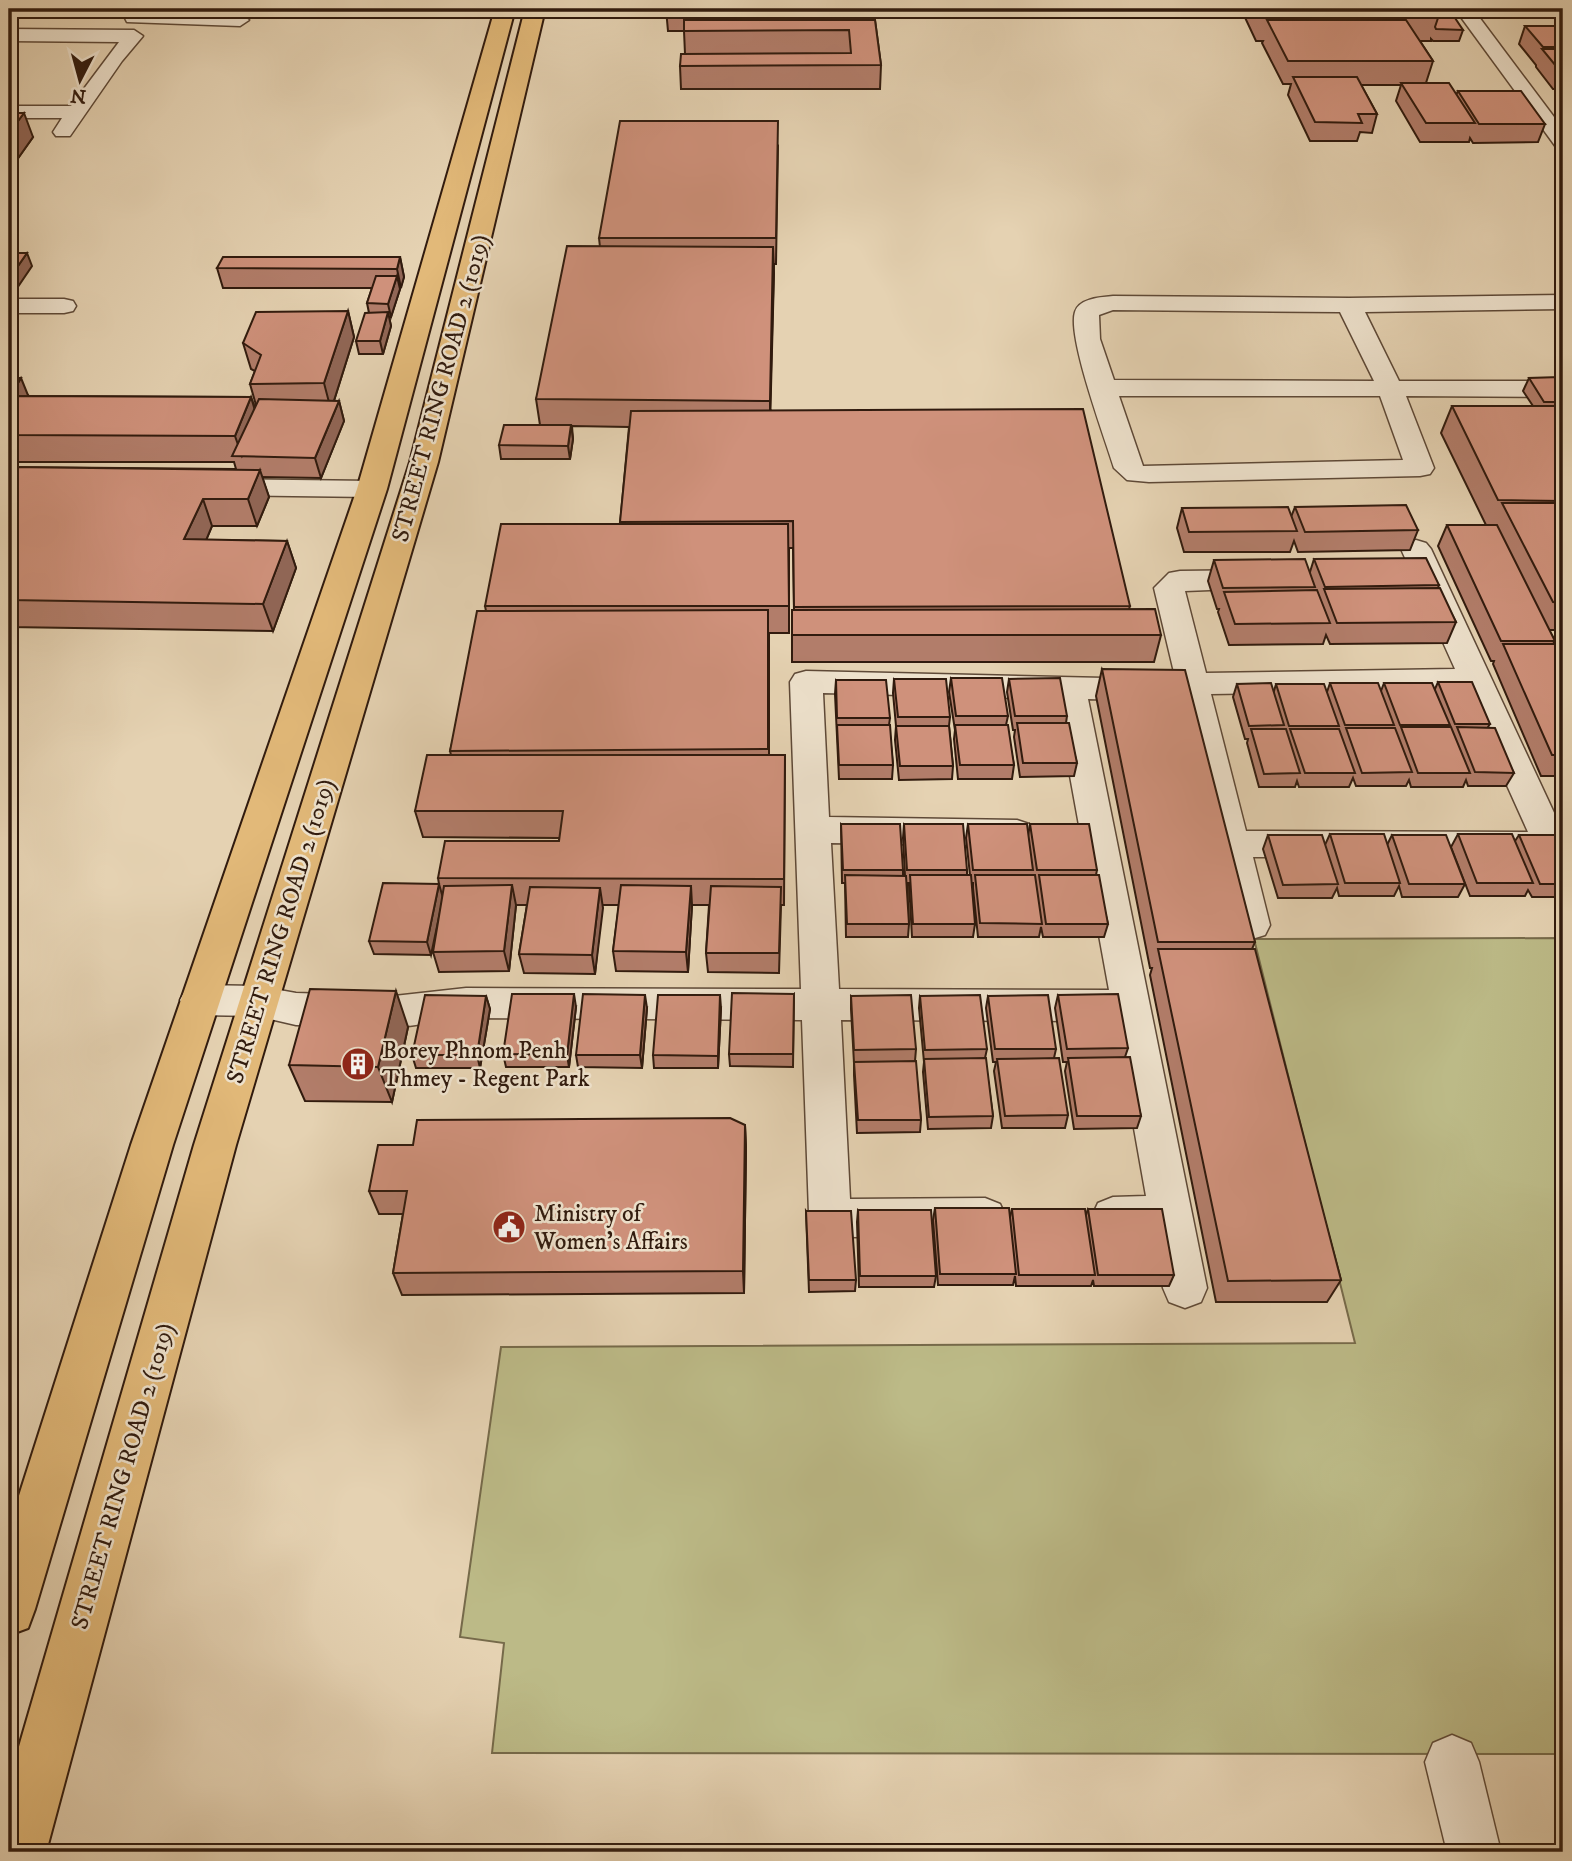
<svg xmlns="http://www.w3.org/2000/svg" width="1572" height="1861" viewBox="0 0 1572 1861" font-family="'IM FELL DW Pica',serif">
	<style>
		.green { fill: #bcba87; stroke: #766a4a; stroke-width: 2 }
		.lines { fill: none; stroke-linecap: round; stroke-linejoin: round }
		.minor-casing { stroke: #5e4937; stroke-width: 3 }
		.major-casing { stroke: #311b0e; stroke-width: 4 }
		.minor { fill: #eee2cd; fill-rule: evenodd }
		.major { fill: #e2b979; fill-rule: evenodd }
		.wall { fill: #b27d6a; stroke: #311b0e; stroke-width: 2 }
		.shaded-wall { fill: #916656; stroke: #311b0e; stroke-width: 2 }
		.building { fill: #cf917b; stroke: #311b0e; stroke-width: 2 }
		.labels { text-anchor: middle; stroke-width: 5; stroke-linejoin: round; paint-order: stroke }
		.street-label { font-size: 24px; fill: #311b0e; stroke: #eee2cd }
		.poi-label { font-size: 24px; fill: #311b0e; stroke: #eee2cd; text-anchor: start }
	</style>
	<rect width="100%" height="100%" fill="#e5d2b2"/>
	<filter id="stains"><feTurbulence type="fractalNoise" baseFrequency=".00286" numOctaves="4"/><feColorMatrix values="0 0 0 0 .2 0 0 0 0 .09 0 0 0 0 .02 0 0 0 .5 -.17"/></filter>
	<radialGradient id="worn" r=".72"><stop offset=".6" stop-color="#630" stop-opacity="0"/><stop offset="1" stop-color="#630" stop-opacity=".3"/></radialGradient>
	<path class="green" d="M1563 938V1754L492 1753 504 1643 460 1637 501 1347 1355 1343 1254 939Z"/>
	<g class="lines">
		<defs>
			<g id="minor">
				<path d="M1455 9H1473L1563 129V149L1556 147Z"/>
				<path d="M134 12 240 14 249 20 240 26 127 22 125 18Z"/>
				<path d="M9 29 134 30 143 36 122 61 70 136H56L53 132 62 118H9V106H71L119 42 9 41Z"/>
				<path d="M1563 295V309L1365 312 1399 381H1563V397L1406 396 1434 468 1430 474 1420 476 1149 482 1127 480 1114 468C1105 438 1067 337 1075 312 1079 298 1102 297 1113 296L1349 298ZM1113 310 1340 312 1374 381 1114 380 1100 339 1099 315ZM1119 396H1380L1403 460 1143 466Z"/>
				<path d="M9 299H64L73 301 76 306 73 311 64 313H9Z"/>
				<path d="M216 479 372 481 382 483 386 489 382 495 372 497 216 495 206 493 202 487 206 481Z"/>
				<path d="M1416 540 1426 543 1431 549 1563 832V858L1253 857 1270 925 1265 935 1252 939 1239 935 1234 925 1154 588 1169 573 1180 571 1260 570 1271 572 1275 579 1271 586 1260 588 1185 591 1206 673 1455 669 1401 549 1406 543ZM1464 690 1528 832 1246 831 1211 694Z"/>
				<path d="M806 671 1149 679 1160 682 1165 690 1160 698 1149 701 1088 699 1207 1288 1201 1302 1185 1308 1169 1302 1163 1288 1153 1234 1113 1235 1098 1229 1092 1216 1098 1203 1113 1197 1146 1196 1115 1021 841 1020 850 1199 985 1198 1000 1204 1006 1217 1000 1230 985 1236 848 1237 815 1226 809 1213 802 1020 466 1018 394 1028 296 1025 257 1016 199 1015 186 1011 180 1000 186 989 199 985 257 986 296 993 394 996 466 988 801 989 790 682 795 674ZM823 693 1056 699 1109 990 839 989 831 843 1017 846 1029 842 1034 833 1029 824 1017 820 829 817Z"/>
				<path d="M1452 1735 1471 1743 1479 1762 1501 1852H1447L1425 1762 1433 1743Z"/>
			</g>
			<g id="major">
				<path d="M495 9H515L387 489 173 1145 35 1609 28 1628 9 1635V1527L131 1145 357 489Z"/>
				<path d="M525 9H545L438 462 236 1145 46 1852H9V1781L194 1145 410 462Z"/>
			</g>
		</defs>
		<use href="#minor" class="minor-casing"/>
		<use href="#major" class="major-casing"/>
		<use href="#minor" class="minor"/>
		<use href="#major" class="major"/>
	</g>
	<g class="wall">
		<path d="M666 9H831V20H875L881 65 880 89H681L680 66 685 54 684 31H668Z"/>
		<path d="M1241 9H1445L1444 12 1463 30 1459 41H1433L1431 39V41H1420L1433 61 1426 83 1456 95 1458 91 1545 124 1538 142 1473 143 1470 138 1469 142H1420L1396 101 1401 85H1361L1377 114 1372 133 1360 132 1357 141H1310L1288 95 1291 84H1283L1262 43 1263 41H1256Z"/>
		<path d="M1525 26H1563V89H1553L1536 67V65L1519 44Z"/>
		<path d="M9 113 33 137 14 164H9Z"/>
		<path d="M778 146 776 264H774L770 410 1130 606 1129 609 1161 635 1154 662H792V610H794L793 548H789V633H769V755H785L784 905H781L779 973 708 972 706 953 709 905H692L688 972 616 971 613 951 619 905H602L595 974 524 973 519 954 527 905H516L509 971 439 972 433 952 438 920 431 955 374 954 369 941 439 884 438 878 559 841V838L423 837 415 811 451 755 450 751 486 611 485 606 620 524 629 427 572 426 573 439 570 459H501L499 445 540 425 536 399 600 247 599 238Z"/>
		<path d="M400 257 404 277 391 317H389L391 326 383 354H359L356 341 369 313 367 303 372 288H223L217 268Z"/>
		<path d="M348 311 354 337 334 401H339L344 421 321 478 262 477 269 497 257 526H212L206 540 287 541 296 568 273 631 9 627V467L236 469 234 462H9V378L29 396 251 397 255 408 256 405 250 384 255 371 251 369 243 343Z"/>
		<path d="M1529 378 1563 382V630H1549L1555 641 1553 644 1563 656V776H1541L1493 664 1494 661H1491L1438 546 1447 525H1486L1441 433 1452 406H1533L1523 391Z"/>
		<path d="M1295 507 1418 530 1410 550 1298 552 1294 541 1290 552H1184L1177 528 1182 508 1291 517Z"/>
		<path d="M1314 559 1439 585 1438 588 1456 622 1447 643 1330 644 1326 635 1323 644 1229 645 1218 612 1219 609H1217L1208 581 1214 560 1310 572Z"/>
		<path d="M1102 669 1255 942 1252 949 1341 1280 1327 1302H1216L1150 975 1152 968H1150L1096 696Z"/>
		<path d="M951 678 1008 716 1006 725 1014 765 1012 779H958L954 739 955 730 949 692Z"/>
		<path d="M894 679 950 717 949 726 953 766 952 779 899 780 895 740 896 726 893 693Z"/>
		<path d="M1009 679 1067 716 1066 723 1077 763 1074 776 1020 777 1014 737 1015 730H1013L1007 692Z"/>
		<path d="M836 680 890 718 889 725 893 765 892 779H839L835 694Z"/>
		<path d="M1438 682 1490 724 1488 727 1514 773 1506 786H1468L1466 780 1463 787H1411L1409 780 1406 786H1356L1353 778 1349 787H1299L1297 781 1295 787H1259L1247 743 1248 739H1245L1233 697 1237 684 1274 691 1276 684 1327 692 1330 683 1381 691 1384 683 1435 689Z"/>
		<path d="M1563 782V808L1557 793Z"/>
		<path d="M841 824 903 870V876H905L903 838 904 824 967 870V875H970L966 838 968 824 1028 836 1030 824 1097 870 1096 875 1108 924 1104 937H1043L1041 927 1039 937H978L973 888V883H972L975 924 973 937H912L909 883H907L909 924 908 937H846L845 883H842Z"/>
		<path d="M1330 834 1387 845 1392 835 1465 884 1458 897H1402L1399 886 1394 896H1339L1337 888 1332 898H1278L1263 849 1268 835 1325 845Z"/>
		<path d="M1458 834 1515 841 1519 835H1563V897H1532L1528 890 1525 896H1470L1451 847Z"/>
		<path d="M794 994 793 1067 730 1066 729 1054Z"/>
		<path d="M1058 995 1128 1048 1125 1057 1141 1116 1137 1128 1074 1129 1065 1071 1067 1062H1063L1055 1008Z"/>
		<path d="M486 996 490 1009 480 1068H416L412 1055Z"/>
		<path d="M851 996 916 1049 915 1061 921 1120 920 1132 857 1133 854 1075V1063L851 1009Z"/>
		<path d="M920 996 987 1049 985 1058 993 1116 991 1128 928 1129 923 1072 924 1062 919 1008Z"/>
		<path d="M988 996 1056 1049 1054 1058 1068 1115 1065 1128H1002L994 1071 996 1062H993L986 1008Z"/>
		<path d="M576 1007 569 1067H506L503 1054Z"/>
		<path d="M647 1008 642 1068 578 1067 576 1055Z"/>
		<path d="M721 1008 718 1068H654L653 1055Z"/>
		<path d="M408 1027 392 1102 305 1101 289 1065Z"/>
		<path d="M745 1125 746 1148 744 1293 402 1295 393 1273 403 1214H379L369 1191 413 1145Z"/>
		<path d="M935 1208 1010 1217 1012 1209 1086 1215 1088 1209 1174 1275 1169 1286H1094L1093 1280 1091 1286H1016L1015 1276 1013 1285H938L933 1220Z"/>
		<path d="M858 1210 936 1276 934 1287H859L857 1222Z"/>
		<path d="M806 1211 856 1280 855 1291 809 1292Z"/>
	</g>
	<g class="shaded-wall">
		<path d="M24 113 33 137 14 164 9 151V133Z"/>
		<path d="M773 247 774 273 770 427V401Z"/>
		<path d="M27 253 32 266 11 297 9 293V279Z"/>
		<path d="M400 257 404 277 401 288 397 269Z"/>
		<path d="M397 276 400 289 391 317 388 304Z"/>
		<path d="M348 311 354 337 331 410 324 383Z"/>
		<path d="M388 312 391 326 383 354 380 341Z"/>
		<path d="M21 378 32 405 9 435V398Z"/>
		<path d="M251 397 259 424 242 456 235 436Z"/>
		<path d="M339 401 344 421 321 478 315 458Z"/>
		<path d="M571 425 573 439 570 459 568 446Z"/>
		<path d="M260 470 269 497 257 526 248 499Z"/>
		<path d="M203 499 212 526 195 567 184 539Z"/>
		<path d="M287 541 296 568 273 631 263 604Z"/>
		<path d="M439 884 443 898 431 955 427 942Z"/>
		<path d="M512 885 516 905 509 971 504 951Z"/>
		<path d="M691 886 692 905 688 972 686 952Z"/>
		<path d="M600 888 603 908 595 974 592 955Z"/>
		<path d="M396 991 408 1027 392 1102 378 1067Z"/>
		<path d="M574 994 576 1007 569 1067 567 1055Z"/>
		<path d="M645 995 647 1008 642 1068 640 1055Z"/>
		<path d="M720 995 721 1008 718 1068V1056Z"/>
		<path d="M486 996 490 1009 480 1068 477 1055Z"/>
		<path d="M745 1125 746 1148 744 1293 743 1271Z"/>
	</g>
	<g class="building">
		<path d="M1257 9H1431L1438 18H1262Z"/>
		<path d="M1434 12H1451L1463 30 1436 29 1435 27 1438 18Z"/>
		<path d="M684 20H875L881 65 680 66 681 54 851 53 849 30 684 31Z"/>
		<path d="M1267 20H1406L1433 61H1288Z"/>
		<path d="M1525 26H1563V47H1543Z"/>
		<path d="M1542 49H1563V71H1560Z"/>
		<path d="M1293 77H1357L1377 114H1358L1362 123 1315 122Z"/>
		<path d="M1401 83H1449L1475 123H1426Z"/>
		<path d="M1458 91H1521L1545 124H1479Z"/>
		<path d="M9 113H24L9 133Z"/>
		<path d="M620 121H778L776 238H599Z"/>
		<path d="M567 246 773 247 770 401 536 399Z"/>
		<path d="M9 253H27L9 279Z"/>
		<path d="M223 257H400L397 269 217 268Z"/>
		<path d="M376 276H397L388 304 367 303Z"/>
		<path d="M348 311 324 383 250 384 261 355 243 343 256 312Z"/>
		<path d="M388 312 380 341H356L365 313Z"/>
		<path d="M1560 377 1563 382V402H1544L1529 378Z"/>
		<path d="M9 378H21L9 398Z"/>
		<path d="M12 396 251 397 235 436 9 435V402Z"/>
		<path d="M259 399 339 401 315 458 232 456Z"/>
		<path d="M1452 406H1563V501L1498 500Z"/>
		<path d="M1083 409 1130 606 794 607 793 521 620 522 631 411Z"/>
		<path d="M504 425H571L568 446 499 445Z"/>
		<path d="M9 467 260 470 248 499H203L184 539 287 541 263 604 9 600Z"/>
		<path d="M1502 503H1563V603L1553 602Z"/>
		<path d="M1406 505 1418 530 1305 532 1295 507Z"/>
		<path d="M1288 507 1297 531 1189 532 1182 508Z"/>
		<path d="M501 524H788L789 606H485Z"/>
		<path d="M1447 525H1497L1555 641H1501Z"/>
		<path d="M1426 558 1439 585 1325 587 1314 559Z"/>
		<path d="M1305 559 1315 587 1223 588 1214 560Z"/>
		<path d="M1440 588 1456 622 1337 623 1324 589Z"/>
		<path d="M1317 590 1330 623 1235 624 1224 592Z"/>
		<path d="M1155 609 1161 635H792V610Z"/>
		<path d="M768 610V749L450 751 477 611Z"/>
		<path d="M1503 644H1558L1563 656V755H1552Z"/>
		<path d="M1102 669 1185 670 1255 942H1158Z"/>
		<path d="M951 678H1002L1008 716H956Z"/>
		<path d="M1060 678 1067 716H1015L1009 679Z"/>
		<path d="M894 679H946L950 717H898Z"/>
		<path d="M836 680H886L890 718H837Z"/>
		<path d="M1438 682H1472L1490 724H1455Z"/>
		<path d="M1271 683 1284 725 1249 726 1237 684Z"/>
		<path d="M1330 683H1378L1394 725H1345Z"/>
		<path d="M1384 683H1432L1450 725H1400Z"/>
		<path d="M1276 684H1324L1339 726H1289Z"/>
		<path d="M1017 723H1069L1077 763H1023Z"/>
		<path d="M837 725H890L893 765H839Z"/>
		<path d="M955 725H1008L1014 765H960Z"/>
		<path d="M896 726H949L953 766H900Z"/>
		<path d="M1401 727H1451L1470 773H1418Z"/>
		<path d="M1457 727 1495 728 1514 773 1475 772Z"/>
		<path d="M1346 728H1395L1412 772 1362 773Z"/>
		<path d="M1251 729H1286L1300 773 1264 774Z"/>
		<path d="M1290 729H1339L1355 773H1305Z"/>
		<path d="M427 755H785L784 879 438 878 445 841H559L563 811H415Z"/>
		<path d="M841 824H900L903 870H843Z"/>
		<path d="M904 824H963L967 870H907Z"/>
		<path d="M968 824H1027L1033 870H973Z"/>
		<path d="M1030 824H1089L1097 870H1037Z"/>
		<path d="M1330 834H1384L1400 883H1345Z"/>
		<path d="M1458 834H1512L1533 883H1477Z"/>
		<path d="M1268 835H1322L1338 884 1283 885Z"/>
		<path d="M1392 835H1446L1465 884H1409Z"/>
		<path d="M1519 835H1563V884H1540Z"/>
		<path d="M845 875 906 876 909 924H847Z"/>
		<path d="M910 875H971L975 924H913Z"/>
		<path d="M975 875H1035L1042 924 980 923Z"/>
		<path d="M1039 875H1099L1108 924H1046Z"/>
		<path d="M383 883 439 884 427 942 369 941Z"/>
		<path d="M512 885 504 951 433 952 444 886Z"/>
		<path d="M621 885 691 886 686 952 613 951Z"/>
		<path d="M711 886 781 887 779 953H706Z"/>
		<path d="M530 887 600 888 592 955 519 954Z"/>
		<path d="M1158 949H1255L1341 1280 1228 1281Z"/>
		<path d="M310 989 396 991 378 1067 289 1065Z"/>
		<path d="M732 993 794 994 793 1054H729Z"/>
		<path d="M512 994H574L567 1055 503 1054Z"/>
		<path d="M583 994 645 995 640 1055H576Z"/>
		<path d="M1118 994 1128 1048 1067 1049 1058 995Z"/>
		<path d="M425 995 486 996 477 1055H412Z"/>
		<path d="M658 995H720L718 1056 653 1055Z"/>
		<path d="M911 995 916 1049 854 1050 851 996Z"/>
		<path d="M980 995 987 1049 925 1050 920 996Z"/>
		<path d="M1048 995 1056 1049H995L988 996Z"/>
		<path d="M1130 1057 1141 1116H1077L1068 1058Z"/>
		<path d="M986 1058 993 1116 929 1117 924 1059Z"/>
		<path d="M1059 1058 1068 1115 1005 1116 997 1059Z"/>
		<path d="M916 1061 921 1120H858L854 1062Z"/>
		<path d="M730 1118 745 1125 743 1271 393 1273 407 1191H369L378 1145H413L417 1120Z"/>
		<path d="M935 1208H1009L1016 1274H940Z"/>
		<path d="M1012 1209H1085L1095 1275H1019Z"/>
		<path d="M1088 1209H1162L1174 1275H1098Z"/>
		<path d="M858 1210H931L936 1276H860Z"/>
		<path d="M806 1211H851L856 1280H809Z"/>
	</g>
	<defs>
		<symbol id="building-disc" viewBox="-11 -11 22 22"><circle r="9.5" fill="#8f2418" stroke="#eee2cd"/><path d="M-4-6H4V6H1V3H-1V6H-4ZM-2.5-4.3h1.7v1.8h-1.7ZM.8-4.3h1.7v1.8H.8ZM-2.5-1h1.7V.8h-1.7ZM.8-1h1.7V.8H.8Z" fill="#fff"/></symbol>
		<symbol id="civic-disc" viewBox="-11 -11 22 22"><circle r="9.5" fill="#8f2418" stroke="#eee2cd"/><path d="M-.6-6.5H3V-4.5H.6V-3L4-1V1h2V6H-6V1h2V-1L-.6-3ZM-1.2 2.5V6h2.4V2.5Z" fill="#fff"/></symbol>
	</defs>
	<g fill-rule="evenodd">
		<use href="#building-disc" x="339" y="1045" width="38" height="38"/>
		<use href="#civic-disc" x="490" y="1208" width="38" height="38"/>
	</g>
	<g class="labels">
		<g class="street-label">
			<text transform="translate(440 388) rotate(-75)" y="8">STREET RING ROAD 2 (1019)</text>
			<text transform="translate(280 931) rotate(-73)" y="8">STREET RING ROAD 2 (1019)</text>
			<text transform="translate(122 1476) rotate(-74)" y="8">STREET RING ROAD 2 (1019)</text>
		</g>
		<g class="poi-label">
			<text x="382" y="1058">Borey Phnom Penh<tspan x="382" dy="28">Thmey - Regent Park</tspan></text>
			<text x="534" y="1221">Ministry of<tspan x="534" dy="28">Women's Affairs</tspan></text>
		</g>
	</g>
	<rect width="1572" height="1861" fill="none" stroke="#e5d2b2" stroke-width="35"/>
	<rect x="10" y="10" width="1551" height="1840" fill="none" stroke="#311b0e" stroke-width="3.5"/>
	<rect x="18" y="18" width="1537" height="1826" fill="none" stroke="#311b0e" stroke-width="2"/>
	<g transform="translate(80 80) rotate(186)" stroke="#eee2cd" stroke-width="5" paint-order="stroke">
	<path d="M0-5L12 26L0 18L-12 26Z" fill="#311b0e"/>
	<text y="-10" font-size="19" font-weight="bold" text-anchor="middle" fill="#311b0e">N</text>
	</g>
	<rect width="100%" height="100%" filter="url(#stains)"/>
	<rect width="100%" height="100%" fill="url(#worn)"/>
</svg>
